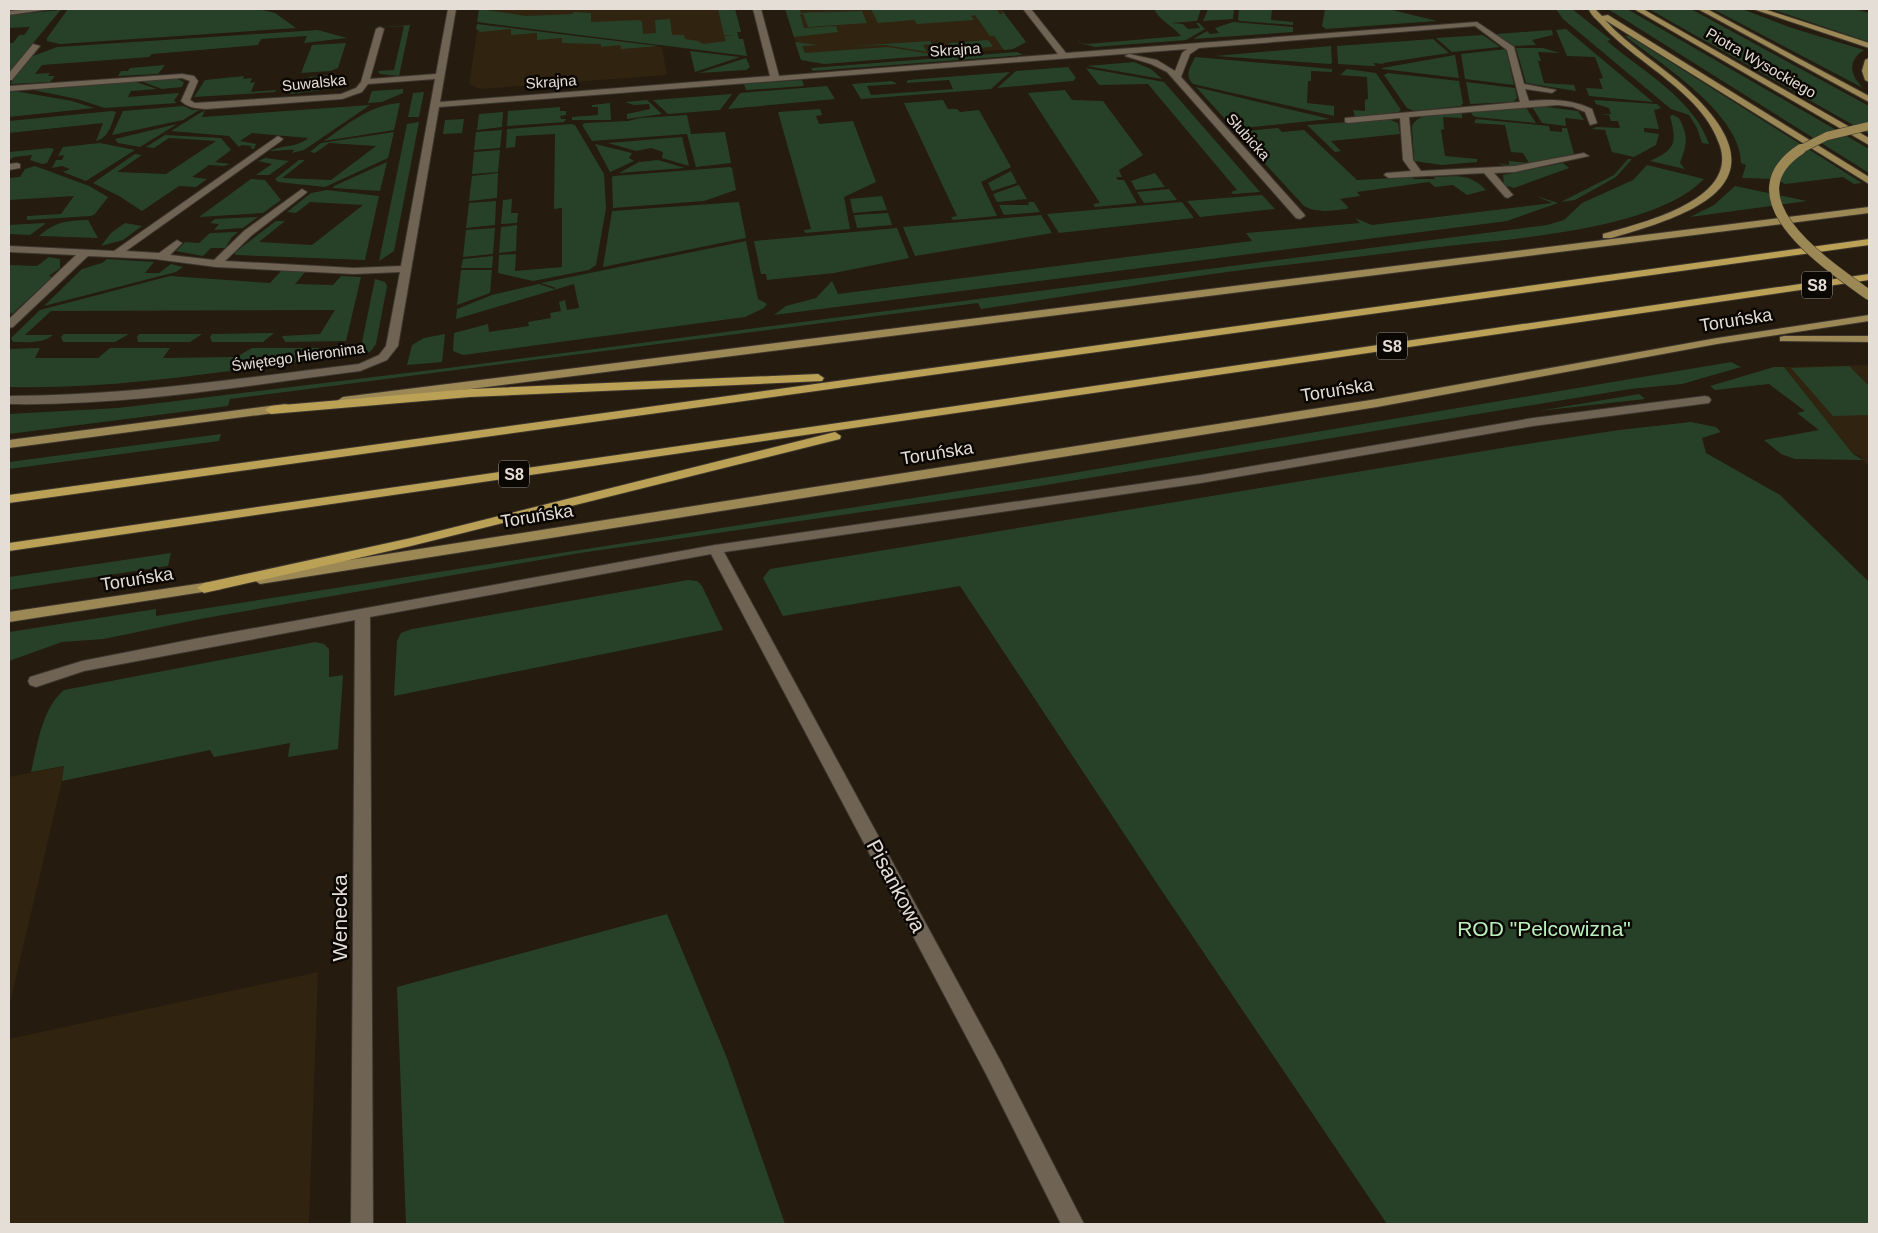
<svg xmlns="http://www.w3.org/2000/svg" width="1878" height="1233" viewBox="0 0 1878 1233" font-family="Helvetica,sans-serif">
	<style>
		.built { fill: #30230f }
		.green { fill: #274129 }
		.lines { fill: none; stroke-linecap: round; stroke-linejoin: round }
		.minor-casing { stroke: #3d362f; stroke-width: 2 }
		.major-casing { stroke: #3d362f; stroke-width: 2 }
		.highway-casing { stroke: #3d362f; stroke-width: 2 }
		.minor { fill: #6f6354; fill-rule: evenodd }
		.major { fill: #9c8855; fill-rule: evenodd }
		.highway { fill: #baa156; fill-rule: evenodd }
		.major-bridge-far1-casing { stroke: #3d362f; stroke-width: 9; stroke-linecap: butt }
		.major-bridge-casing { stroke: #3d362f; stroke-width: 11; stroke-linecap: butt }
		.major-bridge-far1 { stroke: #9c8855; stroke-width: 8 }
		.major-bridge { stroke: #9c8855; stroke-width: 10 }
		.labels { text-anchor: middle; stroke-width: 5; stroke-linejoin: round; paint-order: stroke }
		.far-street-label { font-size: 15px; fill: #e5ded6; stroke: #0b0703 }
		.shield { fill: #0b0703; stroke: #a49e97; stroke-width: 1 }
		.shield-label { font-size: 16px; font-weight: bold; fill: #e5ded6 }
		.street-label { font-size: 18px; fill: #e5ded6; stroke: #0b0703 }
		.near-street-label { font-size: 21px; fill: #e5ded6; stroke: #0b0703 }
		.near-park-label { font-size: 21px; fill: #baefbc; stroke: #0b0703 }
	</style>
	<rect width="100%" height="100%" fill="#251b0e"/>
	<g class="built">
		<path d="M484 9H735L741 32H737L739 39H743L746 51 483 11Z"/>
		<path d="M800 9H1001L1026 42 1013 49 824 64 801 60 787 14 801 13Z"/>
		<path d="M512 28 662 47 667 75 480 89 469 84 477 31Z"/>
		<path d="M1869 365V467L1860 456 1853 454 1784 367Z"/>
		<path d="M65 766 62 781 9 1007V777Z"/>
		<path d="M318 972 309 1224H9V1039Z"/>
	</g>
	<g class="green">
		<path d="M68 9H258L275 13 296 28 60 44 47 41V38Z"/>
		<path d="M479 9 526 16 573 14V12L591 13V22L638 20 642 21 643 34 656 33 655 20 670 19 672 35H684L685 39 698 41 703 44 726 41 724 36 734 35H724L718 9H735L741 32H737L739 39H743L747 56 477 22Z"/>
		<path d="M785 9H800L801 13 870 9H996L1000 14H1003L1001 9 1026 42 1013 49 1004 50 994 36H990L975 15 971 16 974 20 917 24 914 20 878 23 871 9 811 13 862 11 867 23 808 27 803 14H800L804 28 836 26 838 32 794 37Z"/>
		<path d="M1154 9H1201L1197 21 1171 23 1183 24 1188 29 1200 28 1196 23H1199L1205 29 1186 40 1095 47 1080 43 1075 37 1081 43 1088 44 1181 36C1173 26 1159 20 1154 9Z"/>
		<path d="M1208 9H1234L1233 19 1203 21Z"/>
		<path d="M1239 9H1272L1271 20 1293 22V25L1240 21 1238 20Z"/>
		<path d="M1325 9H1388L1437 21 1326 29 1322 26Z"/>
		<path d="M1556 9H1572L1611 40 1607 41C1642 71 1694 99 1709 144L1702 143 1697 128 1689 115 1671 109 1563 19Z"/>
		<path d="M1608 9H1627L1869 149V173Z"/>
		<path d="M1649 9H1691L1869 106V134Z"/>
		<path d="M1713 9H1742L1792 28 1864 50C1847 61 1850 75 1863 88Z"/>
		<path d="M1771 9H1855L1869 13V42Z"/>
		<path d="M61 10 59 12 9 72V43H13L19 35H24L30 27 9 28V15Z"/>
		<path d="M1233 22 1293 27V32L1193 39 1207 31 1210 34 1219 33 1215 28Z"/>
		<path d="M477 24 658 46 621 49 620 45 601 47V44L562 43V38L537 40V33L511 35V29L480 32 476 29Z"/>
		<path d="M410 25 399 76 380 74 378 71 394 70 404 26 358 29Z"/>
		<path d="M1566 29 1653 102 1589 96 1586 88 1603 89 1599 79 1603 78 1595 57 1567 56 1556 30Z"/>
		<path d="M318 30 347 38 304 43 307 36 261 39 258 45 152 54 149 57 42 65 35 74 50 73 48 76H55L50 82 10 84 33 56 57 47Z"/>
		<path d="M1552 30 1553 35 1532 40 1536 45 1514 46 1496 34Z"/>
		<path d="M1483 35 1500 47 1452 52 1436 38Z"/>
		<path d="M1625 36H1629L1862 183 1854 184 1843 177 1785 184 1776 179 1742 178 1746 165 1741 163C1741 114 1661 64 1625 36Z"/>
		<path d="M1433 39 1449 53 1383 63 1384 64 1373 63 1376 66H1372L1338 64 1337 46Z"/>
		<path d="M988 40 993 46 991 47 953 50 949 43Z"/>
		<path d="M930 41 932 44 923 45 927 52 886 45 853 46Z"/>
		<path d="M795 42 818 45 802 46 805 53 888 47 937 55 824 64 801 60Z"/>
		<path d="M346 43 338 68 330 71 301 73 312 45Z"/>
		<path d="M1331 46 1332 63 1330 64 1215 56Z"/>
		<path d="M1516 48H1543L1560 53 1538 52 1541 61H1538L1544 83 1574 85 1576 91 1526 83Z"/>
		<path d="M1506 49 1514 85 1465 79 1461 54Z"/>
		<path d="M690 51 740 57 695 72Z"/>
		<path d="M1017 52 1023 55 813 71 811 68Z"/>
		<path d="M1455 55 1459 78 1382 69V68Z"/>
		<path d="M1195 57 1332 69V72L1311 71V81H1308L1307 103 1334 106V116L1193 84C1184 75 1190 68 1195 57Z"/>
		<path d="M746 58 750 67 746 70 699 73Z"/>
		<path d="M1134 62 1151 69 1162 79 1087 66Z"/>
		<path d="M165 65 158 74 118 76 121 71H128L130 68Z"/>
		<path d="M1068 67 1076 78 1073 81 997 88 1016 71Z"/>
		<path d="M1086 68 1164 82 1260 192 1233 194 1231 192 1237 190 1148 84 1099 85Z"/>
		<path d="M1347 69 1376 73 1401 110 1399 112 1355 117 1353 110 1365 111V100L1368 99 1367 77 1340 75Z"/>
		<path d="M1010 72 991 89 861 99 852 84 892 81 897 84 867 86 871 95 953 89 949 80 906 83 908 80Z"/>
		<path d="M1388 73 1459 81 1463 103 1461 106 1414 111 1407 108 1384 75Z"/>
		<path d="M331 75 335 76 329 89 290 94 292 89 305 88 309 77Z"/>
		<path d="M244 76 243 79 252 78 250 83 255 82 251 92 276 90 275 92 194 97 205 80Z"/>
		<path d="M175 78 184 82 182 87 162 89 138 80Z"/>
		<path d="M802 80 804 86 746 90 744 84Z"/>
		<path d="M133 81 157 89 131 91 128 97 179 93 174 101 177 103 105 108 77 99 28 89Z"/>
		<path d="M1466 82 1515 88 1517 98 1513 102 1470 104Z"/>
		<path d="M827 86 835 99 728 109 740 93Z"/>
		<path d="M1196 87 1330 119 1234 129Z"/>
		<path d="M403 89V93L382 102 368 103 372 91Z"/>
		<path d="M9 90 72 101 94 108 9 117Z"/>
		<path d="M1065 90 1072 100 1103 101 1143 155 1119 170 1122 177H1116L1118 180H1124L1137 203 1095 207 1093 204 1100 203 1028 93Z"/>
		<path d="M424 92 419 117H408L413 93Z"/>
		<path d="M732 94 720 110 668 114 653 100Z"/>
		<path d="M647 100 662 114 627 119V114L650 109 649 104 634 105 625 102Z"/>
		<path d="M943 100 948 109H957L960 112 979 110 1011 167 981 182 997 216 953 220 951 217 957 216 904 103Z"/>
		<path d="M1594 100 1657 104 1661 108 1654 110 1659 129 1644 128V132L1659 134 1656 145 1634 157 1612 152 1605 130 1592 129 1596 127 1620 128 1618 121H1611L1609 115H1599L1611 114 1609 108 1596 104Z"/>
		<path d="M400 103 394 130 324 141C348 124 369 105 400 103Z"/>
		<path d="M610 103 611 120H572V117L598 115V107H592V105Z"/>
		<path d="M370 105 304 150 292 153 294 150C285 149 279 151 270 151 284 144 297 148 308 138L252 133 240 141 256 144 254 149 250 148 252 146 242 145 239 147 229 136 171 131 205 110 202 117Z"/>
		<path d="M1531 105 1578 111 1584 120 1565 118 1566 126 1542 123Z"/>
		<path d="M184 106 192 110H199L183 120 112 135 123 111Z"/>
		<path d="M1525 106 1536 123 1476 117 1472 115 1471 111Z"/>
		<path d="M560 107V111H566V115L560 116 561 119H566L564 122 507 126 508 111Z"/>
		<path d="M820 109 822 115 816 116 819 124 853 121 876 182 844 197 850 229 805 233 804 230 811 229 778 112Z"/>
		<path d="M112 111 116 112C112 123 109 138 96 141L103 123 9 133V121Z"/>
		<path d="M503 112 502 127 477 130 479 114Z"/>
		<path d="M1462 112V118L1443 117 1444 129 1441 130 1445 156 1477 159V162L1442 165 1414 161 1412 126C1418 111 1448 113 1462 112Z"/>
		<path d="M687 115 691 134 725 132 731 163 696 167 687 134 592 141 582 125 585 123 628 121 640 118Z"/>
		<path d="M1673 115 1679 118C1689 137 1687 144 1680 163L1685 169 1650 161C1676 149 1677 143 1670 116Z"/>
		<path d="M464 119 462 133 443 134 445 120Z"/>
		<path d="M1388 119 1398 123 1400 134 1331 141 1341 151 1335 152 1307 125Z"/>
		<path d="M1476 119 1549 126 1550 131 1562 132V128H1567L1574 154 1510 167 1497 163 1509 165V161L1529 163 1523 153 1511 152 1505 125 1474 123Z"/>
		<path d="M419 122 394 251 379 261 407 124Z"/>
		<path d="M177 124 140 147 118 143 115 139Z"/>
		<path d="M571 124 575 125 604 174 606 208 596 265 589 270 533 281 498 273 499 255 516 254 515 271 562 267V208L554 209 555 134 516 136 515 147 506 148 507 129Z"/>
		<path d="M1278 128 1282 132 1304 130 1357 180 1412 177 1414 179H1435L1434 177C1456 176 1470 173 1486 190L1467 195 1453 185 1435 187 1429 182 1357 192 1360 196 1340 199 1348 207 1347 209C1333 210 1317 214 1304 206L1236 132Z"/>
		<path d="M502 130 500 148 474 150 476 132Z"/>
		<path d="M394 132 388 158 325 187 278 182 275 179 299 160H305L282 178 331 180 376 146 329 143 315 153 310 152 321 143Z"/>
		<path d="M165 135 221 138 231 150 215 162 230 164 224 166 209 165 192 177 207 179 196 187 179 186 142 211 119 196 93 183 135 154 142 155 117 172 166 174 216 141 169 138 154 148 146 147Z"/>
		<path d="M682 137 689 166 662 158 663 152 651 148 636 151 608 143Z"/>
		<path d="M100 143 135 150 86 181 63 172 70 169 62 166 52 168 56 160H62L64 155 58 156 63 147Z"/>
		<path d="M595 144 632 153 629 158 634 161 610 172Z"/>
		<path d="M50 148 54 149 47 163 42 164 30 160 32 155 14 157 9 160V152Z"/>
		<path d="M500 150 498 172 472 174 474 152Z"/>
		<path d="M265 158 289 161 269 175H256L272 164 258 161Z"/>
		<path d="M1628 159H1632L1616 177 1575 200 1561 202 1614 175Z"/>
		<path d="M658 160 685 168 619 173 639 162Z"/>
		<path d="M387 162 380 191 333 188 334 186Z"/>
		<path d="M1563 163 1569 168 1514 188 1504 185 1503 175Z"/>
		<path d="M1647 165 1704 179C1653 232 1503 239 1430 248 1360 257 1290 264 1220 273 1141 284 1061 297 981 309L978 303 230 399 228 406 9 434V414L118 408 448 368 1547 225 1564 220 1582 203 1633 180Z"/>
		<path d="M35 166 89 186 108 197 95 214 91 216 27 220V216L61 214 74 196 9 200V178L20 177 25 169Z"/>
		<path d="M730 167 732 168 736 190 704 201 613 208 612 177 614 176Z"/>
		<path d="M1011 171 1017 183 992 191 988 183Z"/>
		<path d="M498 173 497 198 469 201 472 176Z"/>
		<path d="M1155 173 1165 187 1136 190 1131 181Z"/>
		<path d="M251 179 265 180 281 200 263 213 199 217Z"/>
		<path d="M1019 185 1027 199 997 202 993 194Z"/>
		<path d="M1735 186 1807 201 1690 217 1714 205Z"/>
		<path d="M1169 189 1177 200 1144 203 1137 192Z"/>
		<path d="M327 190 379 196 365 260 236 255 234 253 276 221H285L259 242 312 245 363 205 310 202 296 213 287 212 311 193Z"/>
		<path d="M1262 195 1275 209 1200 217 1187 201Z"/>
		<path d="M882 196 887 210 853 213 850 199Z"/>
		<path d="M1536 196 1558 203 1507 221 774 315 786 306 816 298 832 281 838 294 1252 241 1246 233 1360 223 1355 218 1372 225 1552 203Z"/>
		<path d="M512 199 511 213H518L517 223 501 224 503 200Z"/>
		<path d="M496 201 495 225 466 228 469 203Z"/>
		<path d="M739 202 746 238 603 267 612 211Z"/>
		<path d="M1028 202H1034L1040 212 1004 215 999 205H1029Z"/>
		<path d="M1182 202 1194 218 1059 233 1047 214Z"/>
		<path d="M888 213 892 225 857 228 854 215Z"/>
		<path d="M1041 215 1052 233 915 256 903 227Z"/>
		<path d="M258 217 243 228 214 230 219 224 210 223 215 219Z"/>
		<path d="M88 220 98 238 39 236C57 221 66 221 88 220Z"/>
		<path d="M44 223 45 224 30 235 9 234V225Z"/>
		<path d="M125 223 142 226 123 240 101 246 111 233Z"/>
		<path d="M517 225 516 251 499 253 501 227Z"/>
		<path d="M495 228 493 254 463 257 466 230Z"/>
		<path d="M897 228 909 258 834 273 767 280 766 274H761L754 241Z"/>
		<path d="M238 232 232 237 225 248H211L203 256 176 251 185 242 199 243 210 233Z"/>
		<path d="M746 241 758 299 767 304 764 308 745 317 463 355 453 351 454 333 488 324 489 332 529 326 528 322 551 318 550 313 561 311 559 302 565 300 567 310 579 308 574 284 456 319 457 309 492 295 539 284 554 289 556 288 541 283Z"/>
		<path d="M493 256 492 268H461L463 259Z"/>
		<path d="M49 257 60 259V268L49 276 52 277 13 313 9 314V265L37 266Z"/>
		<path d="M107 259 154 262 145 273H159L171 264 183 267 176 272 44 306 82 269 102 263Z"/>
		<path d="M282 270 306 271 295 284 333 285 341 276 361 277 346 341 285 342 282 336 320 334 335 310 51 311 25 335H53C42 344 27 342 13 342L11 338 40 310 170 276 270 283Z"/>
		<path d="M461 270H492L490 293 457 305Z"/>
		<path d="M375 279 385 282 387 286 376 344 371 351 359 357Z"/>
		<path d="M274 333 263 342H212L210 337 212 334Z"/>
		<path d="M64 334H129L115 342H63L61 337Z"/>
		<path d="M139 334H202L190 342H138L137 337Z"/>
		<path d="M445 334 442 362 407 365 412 345 424 338Z"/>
		<path d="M40 348 35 358H98L110 348H170L163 358 236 357 252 348H346L344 353 338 357C228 370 119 390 9 387V349Z"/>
		<path d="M1731 362 1741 367 1682 384 1630 389 1028 488 580 553 200 619 104 639 62 642 9 661V632L156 609V616L1061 475Z"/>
		<path d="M1849 366 1869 386V415L1833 416 1791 368Z"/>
		<path d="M1774 367H1784L1853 454 1863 460 1795 459 1781 454 1764 440 1819 430 1797 413 1805 411 1769 384 1715 390 1710 386Z"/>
		<path d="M1639 394 1645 399 1538 411Z"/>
		<path d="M1691 422 1716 427 1721 432 1702 438 1706 453 1780 495 1869 582V1224H1387L1162 891 960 586 783 616 763 578 770 569 1514 446 1619 430Z"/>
		<path d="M221 434 219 441 9 469V462Z"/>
		<path d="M171 553 168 566 9 590V577Z"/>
		<path d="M688 580 697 581 702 586 723 630 394 696 397 641 401 633 412 629Z"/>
		<path d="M315 642 324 644 329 649V677L343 675 338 749 288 757 290 743 214 757 210 750 62 781 64 766 31 772C38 744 41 710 64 690Z"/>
		<path d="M667 914 727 1058 785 1224H406L397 987Z"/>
	</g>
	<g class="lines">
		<defs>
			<g id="minor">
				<path d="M28 9H51L9 15V11Z"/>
				<path d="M448 9H456L440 102 770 76 753 9H761L779 76 1058 54 1023 9H1031L1066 53 1477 22 1514 47 1524 84 1556 90 1552 93 1525 89 1529 101C1550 99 1572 99 1592 109L1597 123 1590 125 1585 112 1573 107 1558 105 1409 117 1413 160 1421 171 1515 166 1584 153 1589 156 1515 172 1494 173 1513 195 1508 198 1505 197 1484 173 1389 178 1384 175 1386 173 1411 171 1403 160 1400 118 1348 123 1345 122V118L1520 102 1507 50 1475 26 1199 48 1190 54 1181 77 1304 214 1305 216 1300 219 1296 218 1167 72 1151 64 1125 56 1129 54 1157 60 1175 71 1182 53 1187 49 439 107 398 346 387 360 360 371C243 386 127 406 9 404V396C127 396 242 378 359 364L379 355 386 346 400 272 354 274 216 267 155 259 88 256 13 327 9 328V319L76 255 9 252V246L114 251 278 136 283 139 281 141 126 251 159 253 177 240 182 243 170 255 214 260 244 231 302 189 307 192 305 194 252 235 225 261 354 268 401 266 435 79 368 84 362 92 342 99 206 109C196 108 188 108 181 101L190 81 182 78 9 91V86L182 74 194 76 198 81 190 100 195 103 341 94 356 88 361 82 376 29 380 27 384 29 370 79 436 74Z"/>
				<path d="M33 44 40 46 12 80H9V73Z"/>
				<path d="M17 163 20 164V168L9 170V164Z"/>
				<path d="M1705 396 1709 397 1711 400 1709 403 1533 426 1201 483 724 552 1000 1060 1084 1224H1061L986 1074 711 554 370 617 373 1224H351L355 620 84 671 36 687 30 685 28 681 30 677 82 661 194 639 715 545 1201 475 1533 418Z"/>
			</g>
			<g id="major">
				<path d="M1589 9H1595L1602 16 1608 15 1869 177V184L1605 20C1629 47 1661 65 1687 89 1787 181 1699 213 1611 238H1603V234C1641 223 1738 201 1720 146 1703 92 1636 64 1600 23 1596 19 1590 14 1589 9Z"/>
				<path d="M1634 9H1643L1869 138V145Z"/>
				<path d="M1698 9H1707L1869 96V102Z"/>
				<path d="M1753 9H1764L1869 43V48Z"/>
				<path d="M1869 58V82L1865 80 1862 71 1865 60Z"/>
				<path d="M1869 207V213L343 405 337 401 343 397Z"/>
				<path d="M1869 315V321L1717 344 1377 407 260 584 253 579 260 574 1377 399 1717 338Z"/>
				<path d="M1784 336H1869V342L1780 341V337Z"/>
				<path d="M285 404 289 405 291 408 289 411 9 448V440Z"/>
				<path d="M217 581 222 583 224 586 222 589 9 622V612Z"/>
			</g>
			<g id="highway">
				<path d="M1869 239V245L9 503V495Z"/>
				<path d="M1869 274V280L9 551V543Z"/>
				<path d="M818 374 824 378 822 381 470 397 271 414 265 410 271 406 470 389Z"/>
				<path d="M835 432 841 436 840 439 411 546 204 593 197 588 204 583 411 538Z"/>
			</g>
		</defs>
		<use href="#minor" class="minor-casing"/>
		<use href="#major" class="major-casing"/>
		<use href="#highway" class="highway-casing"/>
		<use href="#minor" class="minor"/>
		<use href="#major" class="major"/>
		<use href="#highway" class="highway"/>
		<defs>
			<path id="major-bridge-far1" d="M1799 150 1827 136 1869 126"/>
			<path id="major-bridge" d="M1801 149C1726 198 1827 265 1869 295"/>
		</defs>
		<use href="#major-bridge-far1" class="major-bridge-far1-casing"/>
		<use href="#major-bridge" class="major-bridge-casing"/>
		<use href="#major-bridge-far1" class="major-bridge-far1"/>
		<use href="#major-bridge" class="major-bridge"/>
	</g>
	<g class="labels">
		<g class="far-street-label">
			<text transform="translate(955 50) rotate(-4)" y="5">Skrajna</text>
			<text transform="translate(1761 63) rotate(30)" y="5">Piotra Wysockiego</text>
			<text transform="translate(551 82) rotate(-4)" y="5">Skrajna</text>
			<text transform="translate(314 83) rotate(-6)" y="5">Suwalska</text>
			<text transform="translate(1248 137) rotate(48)" y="5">Słubicka</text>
			<text transform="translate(298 357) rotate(-8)" y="5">Świętego Hieronima</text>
		</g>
		<g class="shield">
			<rect x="1802" y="271.5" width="30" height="27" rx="4"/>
			<rect x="1377" y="332.5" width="30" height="27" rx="4"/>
			<rect x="499" y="460.5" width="30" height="27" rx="4"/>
		</g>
		<g class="shield-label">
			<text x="1817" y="291">S8</text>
			<text x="1392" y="352">S8</text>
			<text x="514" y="480">S8</text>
		</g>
		<g class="street-label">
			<text transform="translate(1736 320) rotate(-9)" y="6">Toruńska</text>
			<text transform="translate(1337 390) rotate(-9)" y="6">Toruńska</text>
			<text transform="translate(937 453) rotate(-9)" y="6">Toruńska</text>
			<text transform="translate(537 516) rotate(-9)" y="6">Toruńska</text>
			<text transform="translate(137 579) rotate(-9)" y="6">Toruńska</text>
		</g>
		<g class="near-street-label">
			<text transform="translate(896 886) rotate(62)" y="7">Pisankowa</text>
			<text transform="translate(340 918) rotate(-90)" y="7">Wenecka</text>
		</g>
		<g class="near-park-label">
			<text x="1544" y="936">ROD "Pelcowizna"</text>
		</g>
	</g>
	<rect width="1878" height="1233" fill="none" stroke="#e5ded6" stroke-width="20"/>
</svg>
